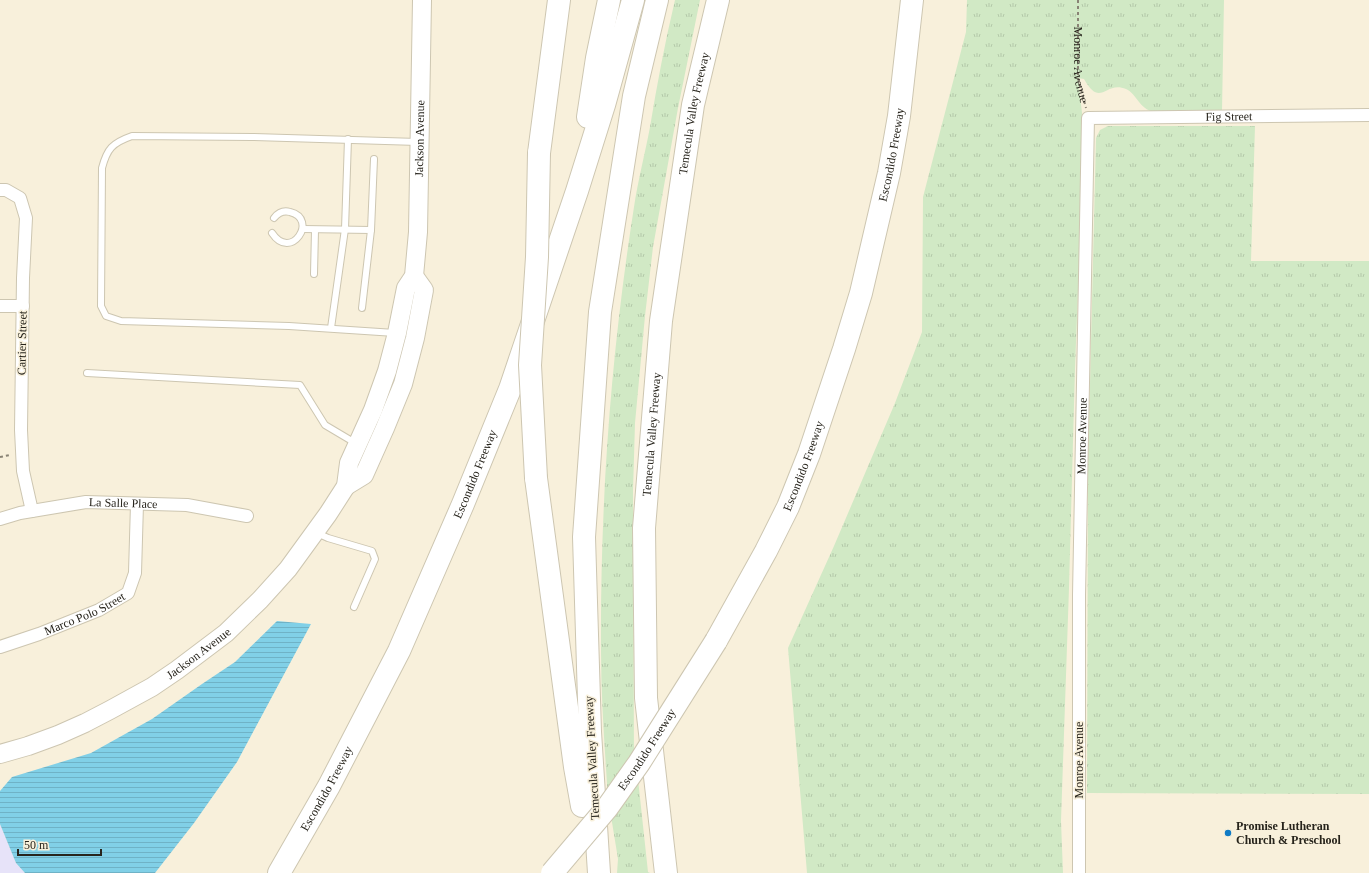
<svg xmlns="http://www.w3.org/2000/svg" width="1369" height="873" viewBox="0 0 1369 873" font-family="'Times New Roman',serif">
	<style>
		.commercial { fill: #e7e3f9 }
		.grass { fill: url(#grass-tufts) }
		.water { fill: url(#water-rules) }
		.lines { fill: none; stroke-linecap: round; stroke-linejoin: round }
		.lane-casing { stroke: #cdc6b1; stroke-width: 8 }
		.street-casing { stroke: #cdc6b1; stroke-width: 14 }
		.secondary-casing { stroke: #cdc6b1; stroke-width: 20 }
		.highway-casing { stroke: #cdc6b1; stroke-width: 24 }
		.path { stroke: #898375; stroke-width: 2; stroke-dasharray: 3 3; stroke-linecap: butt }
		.lane { stroke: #fff; stroke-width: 6 }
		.street { stroke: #fff; stroke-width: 12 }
		.secondary { stroke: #fff; stroke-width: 18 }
		.highway { stroke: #fff; stroke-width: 22 }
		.highway-bridge-casing { stroke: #cdc6b1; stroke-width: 24; stroke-linecap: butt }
		.highway-bridge { stroke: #fff; stroke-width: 22 }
		.poi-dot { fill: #107bc5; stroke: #f8f0db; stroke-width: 1.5 }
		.labels { text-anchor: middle; stroke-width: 3; stroke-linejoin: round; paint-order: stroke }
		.street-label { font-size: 12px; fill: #27241c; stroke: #f8f0db }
		.poi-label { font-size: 12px; font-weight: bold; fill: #27241c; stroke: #f8f0db; text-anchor: start }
	</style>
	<defs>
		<pattern id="grass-tufts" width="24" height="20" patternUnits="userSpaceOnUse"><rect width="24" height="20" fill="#d1e9c5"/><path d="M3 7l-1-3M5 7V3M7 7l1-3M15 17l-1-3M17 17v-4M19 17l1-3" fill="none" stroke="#b3c8a9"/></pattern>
		<pattern id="water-rules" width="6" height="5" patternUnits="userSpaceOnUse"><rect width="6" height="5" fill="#81d0e7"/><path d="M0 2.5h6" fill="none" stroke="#6fb2c6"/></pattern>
	</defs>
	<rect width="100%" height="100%" fill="#f8f0db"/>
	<path class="commercial" d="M0 824 16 863 25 873H0Z"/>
	<g class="grass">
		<path d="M675 0H700L678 108 653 247 645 316 635 423 633 491 634 765 608 800C605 750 601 701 601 651 600 502 611 353 634 207 638 180 645 154 650 127 657 84 665 42 675 0Z"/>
		<path d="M967 0H1224L1222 111 1154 112C1139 109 1137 94 1126 89 1105 80 1101 109 1084 79L1078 78 1082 113 1083 159 1075 369 1069 588 1061 821 1063 873H807L788 648 834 546 895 403 922 332 923 197 966 32Z"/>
		<path d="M1108 126H1255L1251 261H1369V794L1087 793 1088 466 1096 138 1100 130Z"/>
		<path d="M637 770 648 872 650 873H617L618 859 610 810Z"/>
	</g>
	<path class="water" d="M277 621 311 624 237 762 194 823 155 873H25L16 863 0 824V791L12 777 91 753 152 719 202 684 235 662Z"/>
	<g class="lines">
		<defs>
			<g id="lane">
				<path d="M303 229 371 230 362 308"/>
				<path d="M371 230 374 159"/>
				<path d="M272 233C291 262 319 219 290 212 283 210 278 213 274 218"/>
				<path d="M314 274 315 230"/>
				<path d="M331 328 345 229 348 139"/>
				<path d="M395 333 289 326 121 321 106 316 101 306 102 168C107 149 112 143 132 136L252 137 418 142"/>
				<path d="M87 373 300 385 325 425 357 444"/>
				<path d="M317 533 328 538 372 551 375 559 354 607"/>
			</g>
			<g id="street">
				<path d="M0 190H6L20 198 26 218 23 278 21 430 23 471 32 511"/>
				<path d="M0 306H23"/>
				<path id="s2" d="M0 519 20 513 86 502 187 505 247 516"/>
				<path id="s3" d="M0 647 39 634 99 610 128 593 135 573 137 504"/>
				<path id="s4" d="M1079 873V595L1088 118 1369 115"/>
			</g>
			<g id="secondary">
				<path d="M346 486 364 475 385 428 403 384 415 338 424 290 414 276"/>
				<path id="s5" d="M0 754 28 746 58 735 85 723 110 710 152 687 177 670 226 633 260 600 288 569 328 514 346 486 349 463 373 410 387 371 397 333 406 288 414 276 418 232 422 0"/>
			</g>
			<g id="highway">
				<path d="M588 117 597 58 609 0"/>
				<path d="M539 153 559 0"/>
				<path d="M536 478 575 767 582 806"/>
				<path id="s6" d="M716 641 766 551 788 507 809 454 844 349 861 293 889 173 899 116 912 0"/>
				<path id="s7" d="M279 873 329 786 399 651 463 504 510 389 577 191 604 105 633 0"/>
				<path d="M599 873 590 732 584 537 600 312 634 96 657 0"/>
				<path id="s8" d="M666 873 646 698 644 528 661 321 693 105 718 0"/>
			</g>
		</defs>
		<use href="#lane" class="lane-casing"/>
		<use href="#street" class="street-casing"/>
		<use href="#secondary" class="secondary-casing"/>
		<use href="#highway" class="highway-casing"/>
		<g class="path">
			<path id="s1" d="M1078 0V78L1086 108"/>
			<path d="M0 457 10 455"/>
		</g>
		<use href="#lane" class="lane"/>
		<use href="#street" class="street"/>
		<use href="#secondary" class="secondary"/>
		<use href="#highway" class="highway"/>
		<defs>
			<g id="highway-bridge">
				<path d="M536 478 530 365 537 257 539 153"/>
				<path id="s9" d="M552 873 607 808 639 763 716 641"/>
			</g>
		</defs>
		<use href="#highway-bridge" class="highway-bridge-casing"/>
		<use href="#highway-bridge" class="highway-bridge"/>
	</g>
	<circle class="poi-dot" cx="1228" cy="833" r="4"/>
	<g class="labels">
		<g class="street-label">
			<text dy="4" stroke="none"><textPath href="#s1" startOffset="65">Monroe Avenue</textPath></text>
			<text dy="4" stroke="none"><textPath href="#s8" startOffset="764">Temecula Valley Freeway</textPath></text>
			<text dy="4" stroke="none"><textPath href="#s4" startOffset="896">Fig Street</textPath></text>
			<text dy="4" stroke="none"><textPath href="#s5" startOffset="809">Jackson Avenue</textPath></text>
			<text dy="4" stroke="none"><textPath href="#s6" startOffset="520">Escondido Freeway</textPath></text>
			<text transform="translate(22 343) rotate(-89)" y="4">Cartier Street</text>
			<text dy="4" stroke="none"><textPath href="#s8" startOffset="440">Temecula Valley Freeway</textPath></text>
			<text dy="4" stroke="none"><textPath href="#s4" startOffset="437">Monroe Avenue</textPath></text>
			<text dy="4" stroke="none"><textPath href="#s6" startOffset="196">Escondido Freeway</textPath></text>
			<text dy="4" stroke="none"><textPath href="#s7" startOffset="445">Escondido Freeway</textPath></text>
			<text dy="4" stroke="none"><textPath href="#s2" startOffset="125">La Salle Place</textPath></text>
			<text dy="4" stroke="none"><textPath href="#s3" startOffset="91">Marco Polo Street</textPath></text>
			<text dy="4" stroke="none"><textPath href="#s5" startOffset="224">Jackson Avenue</textPath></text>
			<text dy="4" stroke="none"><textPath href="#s9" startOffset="156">Escondido Freeway</textPath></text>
			<text transform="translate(592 758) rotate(-93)" y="4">Temecula Valley Freeway</text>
			<text transform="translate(1079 760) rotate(-90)" y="4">Monroe Avenue</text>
			<text dy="4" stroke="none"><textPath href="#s7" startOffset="97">Escondido Freeway</textPath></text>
		</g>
		<g class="poi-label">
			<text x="1236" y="830">Promise Lutheran<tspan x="1236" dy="14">Church &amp; Preschool</tspan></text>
		</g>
	</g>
	<path d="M18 849v6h83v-6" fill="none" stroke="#27241c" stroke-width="2"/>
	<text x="24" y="849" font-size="12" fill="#27241c" stroke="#f8f0db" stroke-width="3" paint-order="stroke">50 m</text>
</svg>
